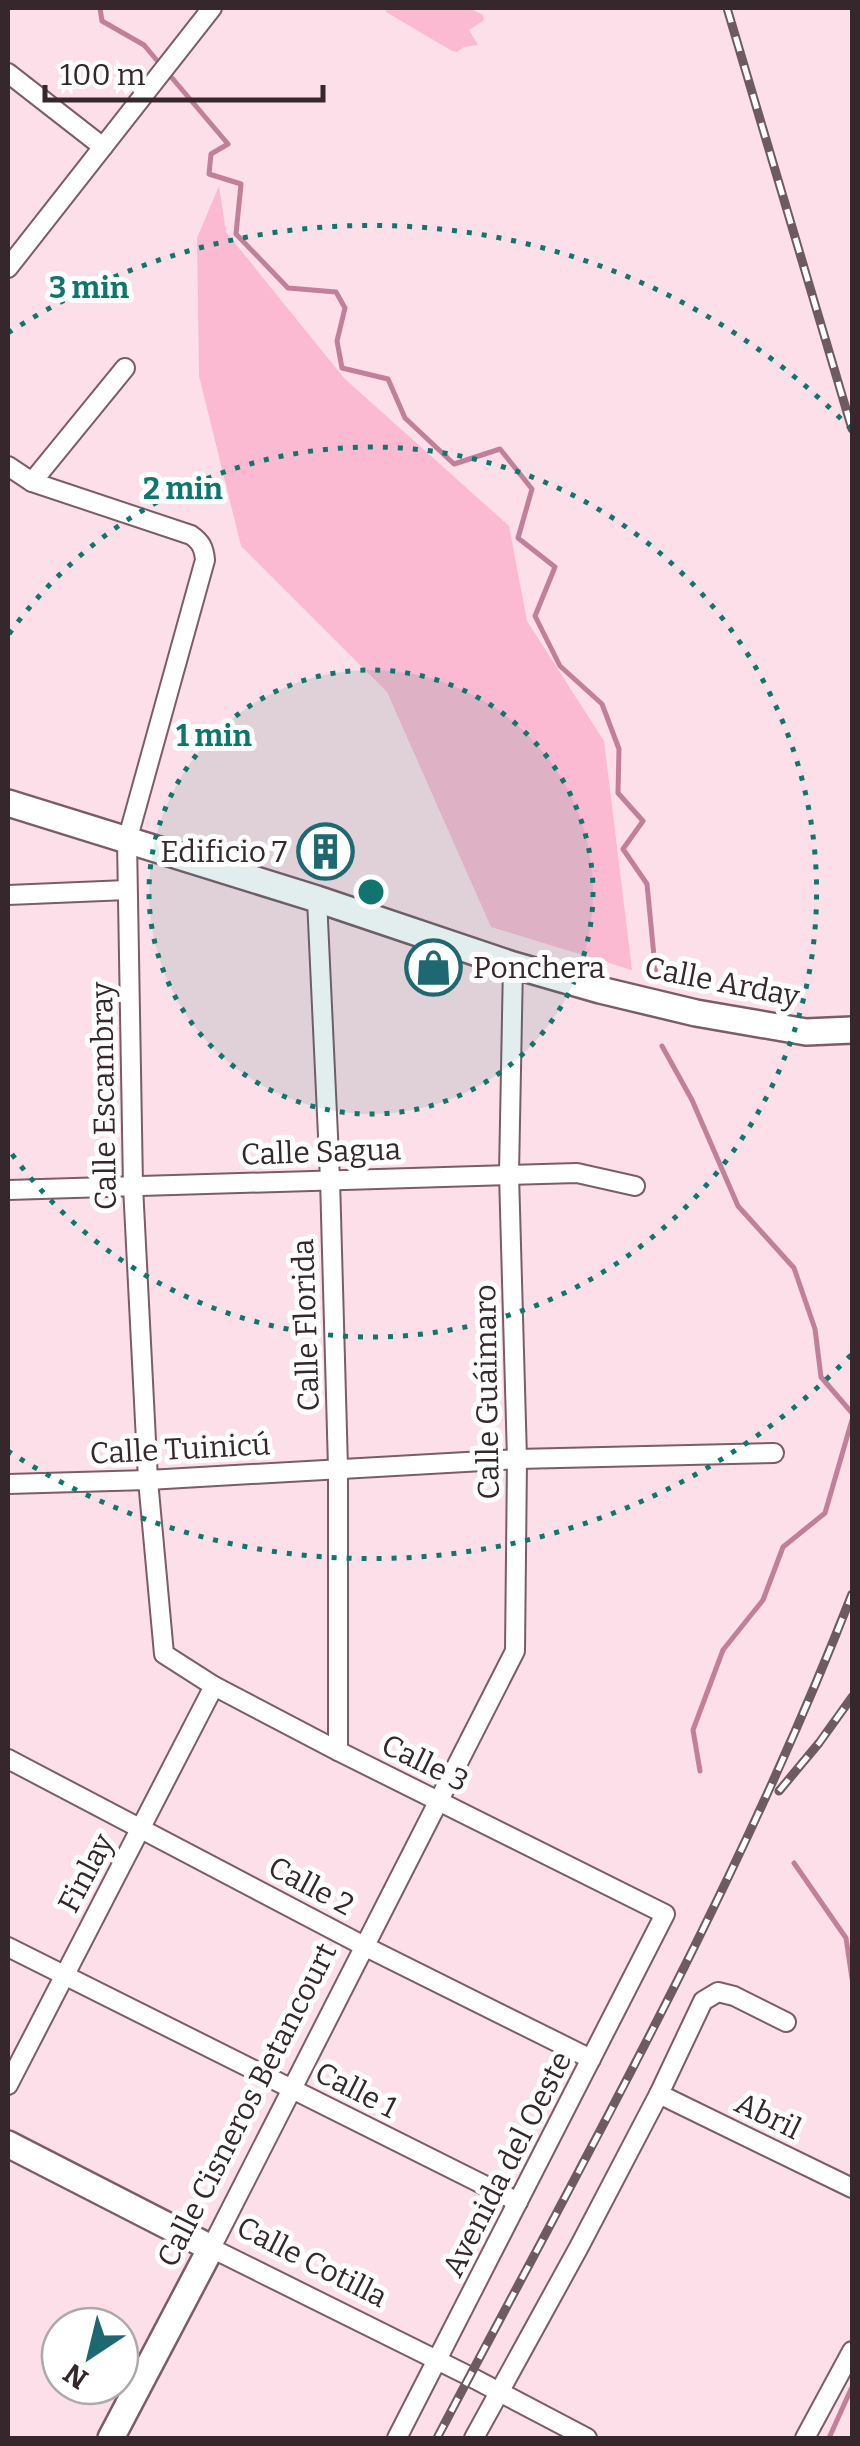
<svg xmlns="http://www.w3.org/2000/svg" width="860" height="2446" viewBox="0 0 860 2446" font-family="Bitter,serif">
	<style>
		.green { fill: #fcbad2 }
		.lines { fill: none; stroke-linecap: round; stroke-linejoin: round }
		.stream { stroke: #c27f99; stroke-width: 5 }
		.street-casing { stroke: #7b5c67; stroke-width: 22 }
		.secondary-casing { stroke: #7b5c67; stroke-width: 30 }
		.street { stroke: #fff; stroke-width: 18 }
		.secondary { stroke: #fff; stroke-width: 25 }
		.rail-casing { stroke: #6d5b61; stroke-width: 9 }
		.rail { stroke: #fff; stroke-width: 5; stroke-dasharray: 15; stroke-linecap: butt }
		.ring { fill: none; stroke: #0f766e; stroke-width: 5; stroke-dasharray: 5 10 }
		.labels { text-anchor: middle; stroke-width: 10; stroke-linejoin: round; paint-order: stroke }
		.poi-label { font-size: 30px; fill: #35272c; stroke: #fff; text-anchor: end }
		.street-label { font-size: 30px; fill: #35272c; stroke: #fff }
		.centre { fill: #0f766e; stroke: #fff; stroke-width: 5 }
		.ring-label { font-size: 30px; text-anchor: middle; font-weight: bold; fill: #0f766e; stroke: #fff; stroke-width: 10; stroke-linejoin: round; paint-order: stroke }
	</style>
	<rect width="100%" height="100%" fill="#fddfe9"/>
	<g class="green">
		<path d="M387 8H469L483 15 484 20 469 30 478 45 464 47 457 52 452 51 386 12Z"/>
		<path d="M219 186 226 232 344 378 509 526 527 621 604 741 632 970 491 927 387 692 241 546 199 376 197 238Z"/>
	</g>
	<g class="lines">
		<g class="stream">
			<path d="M100 8 102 21 144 45 160 64"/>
			<path d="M167 72 228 144 211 154 209 174 241 184 236 234 288 288 336 292 345 308 337 341 342 368 388 379 405 418 454 464 500 449 532 489 518 538 555 567 535 616 560 666 602 704 619 749 618 793 643 821 623 849 647 884 656 977"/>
			<path d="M662 1046 692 1100 738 1206 794 1268 815 1329 821 1377 852 1413"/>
			<path d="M700 1771 693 1730 723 1650 763 1600 783 1547 825 1513 852 1420"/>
			<path d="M794 1863 846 1938 852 1979"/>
			<path d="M829 2438 852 2387"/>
		</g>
		<defs>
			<g id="street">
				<path d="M8 73 103 147"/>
				<path d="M8 268 212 8"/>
				<path d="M8 466 32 482 191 535C201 542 204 548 205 560L127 841 133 1186 148 1480 164 1654 214 1686 338 1751 665 1914 397 2438"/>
				<path d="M32 482 125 368"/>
				<path d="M8 895 127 890"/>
				<path d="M317 899 330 1179 338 1468V1751"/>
				<path d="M513 965 509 1174 517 1459 515 1651 211 2248 469 2376 587 2438"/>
				<path d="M8 1190 577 1173 635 1186"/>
				<path d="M8 1484 148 1480 517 1459 774 1453"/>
				<path d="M8 1759 364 1946 591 2059"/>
				<path d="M8 1947 518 2202"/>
				<path d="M8 2085 214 1686"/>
				<path d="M659 2094 852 2188"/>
				<path d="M474 2438 579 2247 659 2094 703 2001 718 1992 734 1996 786 2022"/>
				<path d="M805 2438 852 2351"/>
			</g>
			<g id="secondary">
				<path d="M8 803 317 899 513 965 600 990 696 1013 806 1032 852 1030"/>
				<path d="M8 2144 211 2248 111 2438"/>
			</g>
		</defs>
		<use href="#street" class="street-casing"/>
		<use href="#secondary" class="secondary-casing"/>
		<use href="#street" class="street"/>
		<use href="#secondary" class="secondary"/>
		<defs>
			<g id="rail">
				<path d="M727 8 852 429"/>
				<path d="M779 1791 819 1743 852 1697"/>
				<path d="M437 2438C583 2161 738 1887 852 1594"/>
			</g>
		</defs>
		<use href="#rail" class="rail-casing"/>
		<use href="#rail" class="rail"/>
	</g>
	<circle cx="371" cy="892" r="222" fill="#0f766e" fill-opacity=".12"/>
	<g class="ring">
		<circle cx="371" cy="892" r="222"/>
		<path d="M9 634A445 445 0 1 1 9 1150"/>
		<path d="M851 1355A667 667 0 0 1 8 1451M8 333A667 667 0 0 1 851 429"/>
	</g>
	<defs>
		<symbol id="building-ring" viewBox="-11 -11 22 22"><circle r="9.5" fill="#fff" stroke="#1e6971" stroke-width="1.5"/><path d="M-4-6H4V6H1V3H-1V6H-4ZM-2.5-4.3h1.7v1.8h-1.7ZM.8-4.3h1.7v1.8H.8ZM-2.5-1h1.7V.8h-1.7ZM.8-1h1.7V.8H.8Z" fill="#1e6971"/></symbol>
		<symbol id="shop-ring" viewBox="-11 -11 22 22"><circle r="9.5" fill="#fff" stroke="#1e6971" stroke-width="1.5"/><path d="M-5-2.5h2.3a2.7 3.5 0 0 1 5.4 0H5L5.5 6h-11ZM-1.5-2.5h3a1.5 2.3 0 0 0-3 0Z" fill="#1e6971"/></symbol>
	</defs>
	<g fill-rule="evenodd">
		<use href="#building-ring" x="294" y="820" width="63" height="63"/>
		<use href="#shop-ring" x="402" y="936" width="63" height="63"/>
	</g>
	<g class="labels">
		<g class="poi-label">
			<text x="287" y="862">Edificio 7</text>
			<text x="473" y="978" text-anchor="start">Ponchera</text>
		</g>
		<g class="street-label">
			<text transform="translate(722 982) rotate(11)" y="10">Calle Arday</text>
			<text transform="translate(104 1096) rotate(-91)" y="10">Calle Escambray</text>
			<text transform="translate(321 1152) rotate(-2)" y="10">Calle Sagua</text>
			<text transform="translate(306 1325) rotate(-92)" y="10">Calle Florida</text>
			<text transform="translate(487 1392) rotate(-91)" y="10">Calle Guáimaro</text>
			<text transform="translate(180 1449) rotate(-3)" y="10">Calle Tuinicú</text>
			<text transform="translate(425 1763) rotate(26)" y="10">Calle 3</text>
			<text transform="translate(86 1873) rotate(-62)" y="10">Finlay</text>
			<text transform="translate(311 1886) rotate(28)" y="10">Calle 2</text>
			<text transform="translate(356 2090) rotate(27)" y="10">Calle 1</text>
			<text transform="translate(247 2105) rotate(-63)" y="10">Calle Cisneros Betancourt</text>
			<text transform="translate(768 2116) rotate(26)" y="10">Abril</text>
			<text transform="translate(507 2164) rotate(-63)" y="10">Avenida del Oeste</text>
			<text transform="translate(312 2262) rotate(27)" y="10">Calle Cotilla</text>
		</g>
	</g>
	<circle cx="371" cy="892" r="15" class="centre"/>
	<g class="ring-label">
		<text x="89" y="298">3 min</text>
		<text x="183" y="499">2 min</text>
		<text x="214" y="746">1 min</text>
	</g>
	<rect width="860" height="2446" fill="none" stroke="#35272c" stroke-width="20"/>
	<g transform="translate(90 2356) rotate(215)"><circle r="48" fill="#ffffff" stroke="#aea9ab" stroke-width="2.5"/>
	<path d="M0-8L18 38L0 25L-18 38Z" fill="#1e6971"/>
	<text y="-15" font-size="28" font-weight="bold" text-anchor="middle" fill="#35272c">N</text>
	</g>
	<path d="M45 85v15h278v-15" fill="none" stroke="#35272c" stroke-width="5"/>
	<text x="60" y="85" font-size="30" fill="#35272c" stroke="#ffffff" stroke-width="8" paint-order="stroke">100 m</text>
</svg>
